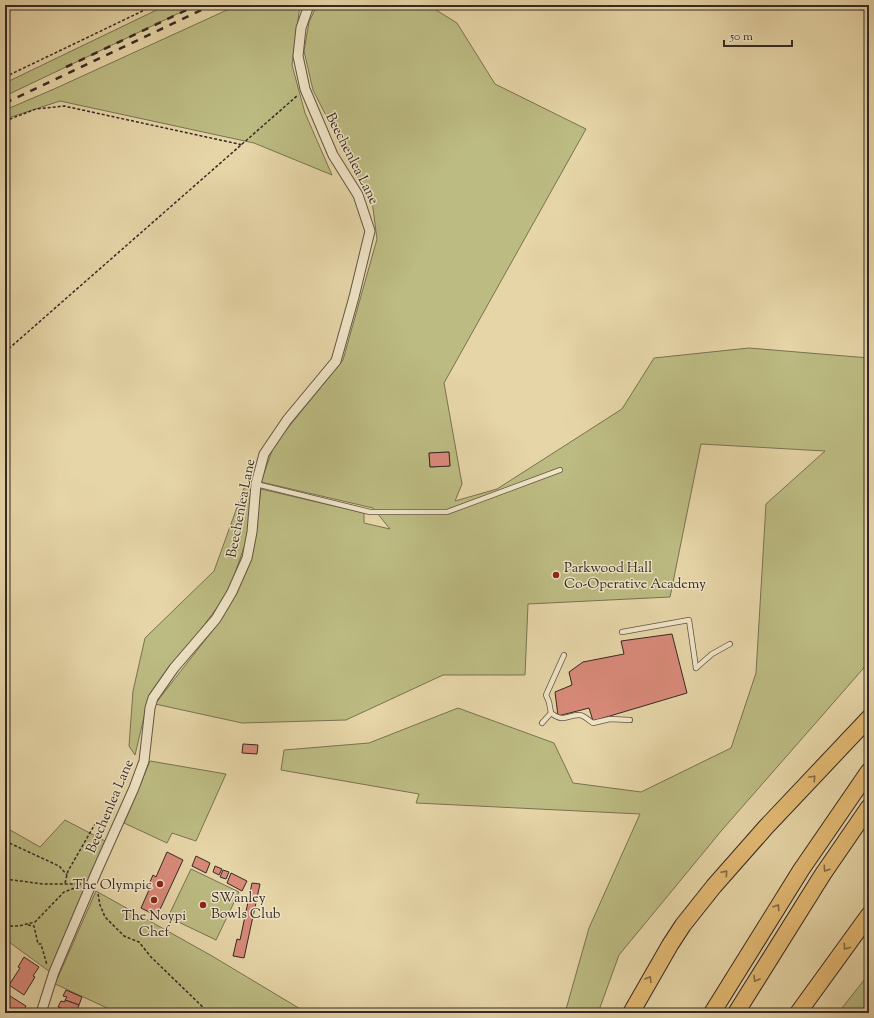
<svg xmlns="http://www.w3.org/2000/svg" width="874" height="1018" viewBox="0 0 874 1018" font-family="'Sorts Mill Goudy',serif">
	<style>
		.green { fill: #bcbb82; stroke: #787253; fill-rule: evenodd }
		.building { fill: #d88a79; stroke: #352924 }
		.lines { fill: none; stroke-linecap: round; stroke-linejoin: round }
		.service-casing { stroke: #615445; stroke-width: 6 }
		.minor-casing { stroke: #615445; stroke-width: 11 }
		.motorway-casing { stroke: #352924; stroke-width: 18 }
		.path { stroke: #352924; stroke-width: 1.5; stroke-dasharray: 3 2; stroke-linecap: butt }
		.service { stroke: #efe4c6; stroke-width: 4.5 }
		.minor { stroke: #efe4c6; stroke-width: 9 }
		.motorway { stroke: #e3ba74; stroke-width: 16 }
		.rail { stroke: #352924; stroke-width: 2.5; stroke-dasharray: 7 7; stroke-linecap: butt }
		.oneway { stroke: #836a48 }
		.poi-dot { fill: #8f2418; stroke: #efe4c6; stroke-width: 1.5 }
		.labels { text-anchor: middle; stroke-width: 3; stroke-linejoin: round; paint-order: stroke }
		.street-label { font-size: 14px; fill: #352924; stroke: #efe4c6 }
		.poi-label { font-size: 14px; fill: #352924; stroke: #efe4c6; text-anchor: start }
	</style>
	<rect width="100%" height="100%" fill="#e6d5a7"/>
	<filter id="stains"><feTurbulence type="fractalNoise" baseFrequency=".005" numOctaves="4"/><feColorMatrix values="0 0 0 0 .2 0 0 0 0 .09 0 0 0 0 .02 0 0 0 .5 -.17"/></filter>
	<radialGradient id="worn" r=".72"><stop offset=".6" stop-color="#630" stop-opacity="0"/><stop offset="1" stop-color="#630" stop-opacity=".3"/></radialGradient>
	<g class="green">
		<path d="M167 5H196L5 96V83Z"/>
		<path d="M238 5H300L292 65 305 113 332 175 254 143 60 101 5 119V110L54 89Z"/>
		<path d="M317 5H428L457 23 495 84 586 129 444 383 462 484 455 501 497 489 622 409 654 358 749 348 869 358V662L722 830 619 955 598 1013H565L589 928 640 814 416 803 419 794 281 770 284 750 369 743 458 708 554 743 573 783 641 792 731 748 756 673 766 504 825 451 701 444 670 597 528 604 525 675H443L346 720 242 723 155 704 220 621 250 557 255 532 261 489 364 513V523L390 529 373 508 261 482 274 445 343 360 377 239 372 201 355 173 313 90 304 51 309 22ZM449 452 450 466 430 467 429 453Z"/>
		<path d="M252 486 248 536 228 593 148 700 135 755 129 746 133 691 145 638 214 571 244 488Z"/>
		<path d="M150 761 226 774 196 841 172 833 167 843 124 823Z"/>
		<path d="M65 820 105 841 50 972 5 939V827L40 847Z"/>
		<path d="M191 869 239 892 216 940 168 917Z"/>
		<path d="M96 891 212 956 307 1013H118L55 984Z"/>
		<path d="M869 974V1013H838Z"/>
	</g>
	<g class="building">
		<path d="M449 452 450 466 430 467 429 453Z"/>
		<path d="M672 634 687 693 593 721 589 708 558 716 555 692 572 685 569 672 583 662 624 654 621 641Z"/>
		<path d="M243 744 258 745 257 754 242 753Z"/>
		<path d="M167 852 183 860 157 916 141 908 149 890 147 889 153 875 156 877Z"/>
		<path d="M196 856 210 863 206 873 192 866Z"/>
		<path d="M215 866 222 869 219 875 213 872Z"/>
		<path d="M223 870 229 872 226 879 220 877Z"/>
		<path d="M231 873 247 881 242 891 227 883Z"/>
		<path d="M252 883 260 884 244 958 233 956 237 939 240 940Z"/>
		<path d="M24 957 39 967 33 976 35 977 24 995 9 985 20 968 18 967Z"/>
		<path d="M66 990 82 997 79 1005 65 1000 67 997 63 996Z"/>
		<path d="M10 996 26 1006 22 1013H17L5 1005Z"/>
		<path d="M65 1000 79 1005 76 1013 58 1007 61 1001 65 1002Z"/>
	</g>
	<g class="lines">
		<defs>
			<g id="service">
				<path d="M256 484 370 512H447L560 470"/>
				<path d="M622 632 689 620 696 668"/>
				<path d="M696 668 712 654 730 644"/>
				<path d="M551 713C564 723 566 715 579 715 584 715 588 720 593 723L610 719 630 720"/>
				<path d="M542 723 551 713 549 702 546 695 564 655"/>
			</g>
			<path id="minor" d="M41 1013 54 972 96 873 134 788 144 761 150 708 153 698 174 668 216 619 232 592 247 558 252 532 256 484 264 454 287 420 336 361 354 297 370 231 358 195 333 155 305 89 298 56 301 28 309 5"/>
			<g id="motorway">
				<path d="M631 1013 670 945 683 925 714 886 766 827 869 718"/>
				<path d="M712 1013 801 870 869 771"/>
				<path d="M736 1013 823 874 869 807"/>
				<path d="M798 1013 869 915"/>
			</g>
		</defs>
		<use href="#service" class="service-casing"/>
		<use href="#minor" class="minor-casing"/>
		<use href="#motorway" class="motorway-casing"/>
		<g class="path">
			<path d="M835 5 869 11"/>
			<path d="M5 77 155 5"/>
			<path d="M5 121 36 109 64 106 243 145"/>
			<path d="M5 352 298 95"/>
			<path d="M5 841 59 866 67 875"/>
			<path d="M5 879 43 884H81"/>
			<path d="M65 883 68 871 95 824"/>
			<path d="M98 894 100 905 105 917 124 936 139 942 151 957 209 1013"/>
			<path d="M28 925 34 926 38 944H41L47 965"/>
			<path d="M5 926H19L35 922 64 892 80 886"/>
		</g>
		<use href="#service" class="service"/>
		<use href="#minor" class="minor"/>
		<use href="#motorway" class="motorway"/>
		<g class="rail">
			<path d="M66 67 197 5"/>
			<path d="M5 103 212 5"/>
		</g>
	</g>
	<defs><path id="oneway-chevron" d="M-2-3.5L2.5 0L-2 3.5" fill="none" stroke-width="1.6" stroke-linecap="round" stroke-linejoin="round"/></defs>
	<g class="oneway">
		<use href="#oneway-chevron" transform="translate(813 778) rotate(-47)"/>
		<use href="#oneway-chevron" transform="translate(826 869) rotate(124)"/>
		<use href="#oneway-chevron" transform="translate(725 873) rotate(-49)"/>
		<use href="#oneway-chevron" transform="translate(777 907) rotate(-57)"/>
		<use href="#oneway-chevron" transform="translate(846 947) rotate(126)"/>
		<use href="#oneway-chevron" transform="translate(649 979) rotate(-59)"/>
		<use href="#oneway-chevron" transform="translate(756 979) rotate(121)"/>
	</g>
	<g class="poi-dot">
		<circle cx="556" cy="575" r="4"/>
		<circle cx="160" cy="884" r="4"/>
		<circle cx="154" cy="900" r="4"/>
		<circle cx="203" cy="905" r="4"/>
	</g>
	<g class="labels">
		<g class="street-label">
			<text transform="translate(353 158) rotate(63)" y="5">Beechenlea Lane</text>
			<text transform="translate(240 508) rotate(-79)" y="5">Beechenlea Lane</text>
			<text transform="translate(109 806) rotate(-67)" y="5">Beechenlea Lane</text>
		</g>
		<g class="poi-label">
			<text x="564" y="572">Parkwood Hall<tspan x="564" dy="16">Co-Operative Academy</tspan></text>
			<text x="152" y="889" text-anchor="end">The Olympic</text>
			<text x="211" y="902">SWanley<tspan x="211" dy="16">Bowls Club</tspan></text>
			<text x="154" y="920" text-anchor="middle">The Noypi<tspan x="154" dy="16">Chef</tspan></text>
		</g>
	</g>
	<rect width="874" height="1018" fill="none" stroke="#e6d5a7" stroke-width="20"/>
	<rect x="6" y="6" width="862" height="1006" fill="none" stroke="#352924" stroke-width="2"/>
	<rect x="10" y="10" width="854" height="998" fill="none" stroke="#352924"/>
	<path d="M724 40v6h68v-6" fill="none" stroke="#352924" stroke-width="2"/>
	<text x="730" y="40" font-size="12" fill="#352924" stroke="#efe4c6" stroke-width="3" paint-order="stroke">50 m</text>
	<rect width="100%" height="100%" filter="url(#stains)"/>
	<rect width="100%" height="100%" fill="url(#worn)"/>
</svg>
